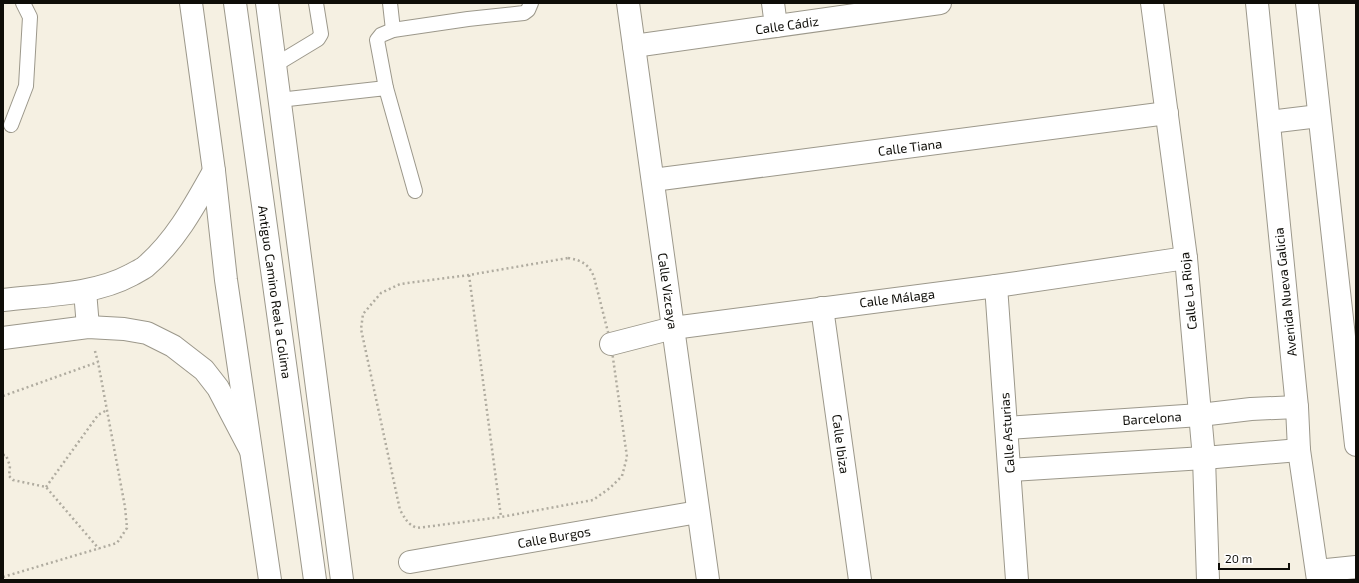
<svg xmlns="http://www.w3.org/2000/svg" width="1359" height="583" viewBox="0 0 1359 583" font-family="'Exo 2',sans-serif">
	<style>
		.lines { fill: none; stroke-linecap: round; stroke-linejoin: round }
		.service-casing { stroke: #9c988b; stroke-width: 16 }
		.minor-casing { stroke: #9c988b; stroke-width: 24 }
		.tertiary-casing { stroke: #9c988b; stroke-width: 24 }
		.primary-casing { stroke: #9c988b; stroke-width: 24 }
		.path { stroke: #b0aca0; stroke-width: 2.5; stroke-dasharray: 2 3; stroke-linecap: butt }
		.service { stroke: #fff; stroke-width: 14 }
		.minor { stroke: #fff; stroke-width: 22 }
		.tertiary { stroke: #fff; stroke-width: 22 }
		.primary { stroke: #fff; stroke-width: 22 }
		.labels { text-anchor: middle; stroke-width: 4; stroke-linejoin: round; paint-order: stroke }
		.street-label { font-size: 13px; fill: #0e0d08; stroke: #fff }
	</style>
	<rect width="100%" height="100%" fill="#f5f0e2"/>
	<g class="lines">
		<defs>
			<g id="service">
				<path d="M390 3 393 30"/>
				<path d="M275 65 318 39 321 34 316 3"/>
				<path d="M386 88 377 40 381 35 393 30 468 19 524 13 528 10 531 3"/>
				<path d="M279 100 386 88 415 191"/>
				<path d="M11 125 26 86 30 17 23 3"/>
			</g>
			<g id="minor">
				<path d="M628 3 708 580"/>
				<path d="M773 3 776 26"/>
				<path d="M1152 3 1186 258 1204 458 1208 580"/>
				<path d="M634 46 940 3"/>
				<path d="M653 180 1167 113"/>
				<path d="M996 286 1017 580"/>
				<path d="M822 308 860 580"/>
				<path d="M611 344 673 328 996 286 1186 258"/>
				<path d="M1007 428 1200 415 1251 409 1297 407"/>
				<path d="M1010 470 1204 458 1299 450"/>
				<path d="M410 562 698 512"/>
			</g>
			<g id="tertiary">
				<path d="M1257 3 1297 407 1299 450 1318 580"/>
				<path d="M1307 3 1356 445"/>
				<path d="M1269 122 1319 116"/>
				<path d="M85 291 88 327"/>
				<path d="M3 300C44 295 94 295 131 275 136 272 141 270 145 267 175 242 195 205 214 171"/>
				<path d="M3 338 88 327 124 329 147 333 173 346 204 370 218 388 250 449"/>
				<path d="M1317 571 1356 567"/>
			</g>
			<g id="primary">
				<path d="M191 3 214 171 226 280 270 580"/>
				<path d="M235 3 315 580"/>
				<path d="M267 3 342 580"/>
			</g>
		</defs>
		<use href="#service" class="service-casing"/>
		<use href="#minor" class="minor-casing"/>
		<use href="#tertiary" class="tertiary-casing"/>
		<use href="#primary" class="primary-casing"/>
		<g class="path">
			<path d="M568 258C581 260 589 264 594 277L611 344 627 457 622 476 610 488 593 500 501 517 417 528C407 524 405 518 400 510L361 329 363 314 381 293 400 284 469 275Z"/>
			<path d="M469 275 501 517"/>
			<path d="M3 396 98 362"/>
			<path d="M3 455H6L10 466 9 476 13 480 46 487 99 549"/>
			<path d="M46 487 98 415 107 410"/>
			<path d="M3 577 117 543 127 528 125 507 98 362 95 351"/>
		</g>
		<use href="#service" class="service"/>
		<use href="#minor" class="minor"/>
		<use href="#tertiary" class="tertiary"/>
		<use href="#primary" class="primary"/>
	</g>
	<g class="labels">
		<g class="street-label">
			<text transform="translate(787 25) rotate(-8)" y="5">Calle Cádiz</text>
			<text transform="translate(910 147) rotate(-7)" y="5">Calle Tiana</text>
			<text transform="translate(668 291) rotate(82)" y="5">Calle Vizcaya</text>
			<text transform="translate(1188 291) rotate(-96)" y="5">Calle La Rioja</text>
			<text transform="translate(275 292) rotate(82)" y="5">Antiguo Camino Real a Colima</text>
			<text transform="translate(1285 292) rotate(-96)" y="5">Avenida Nueva Galicia</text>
			<text transform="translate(897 298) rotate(-7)" y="5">Calle Málaga</text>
			<text transform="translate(1152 418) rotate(-4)" y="5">Barcelona</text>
			<text transform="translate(1007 433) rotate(-94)" y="5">Calle Asturias</text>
			<text transform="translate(841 444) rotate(82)" y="5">Calle Ibiza</text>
			<text transform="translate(554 537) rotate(-10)" y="5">Calle Burgos</text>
		</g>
	</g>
	<rect width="1359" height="583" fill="none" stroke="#0e0d08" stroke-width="8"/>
	<path d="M1219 563v6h70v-6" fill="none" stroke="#0e0d08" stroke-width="2"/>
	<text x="1225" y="563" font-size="12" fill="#0e0d08" stroke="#ffffff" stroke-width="3" paint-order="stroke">20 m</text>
</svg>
